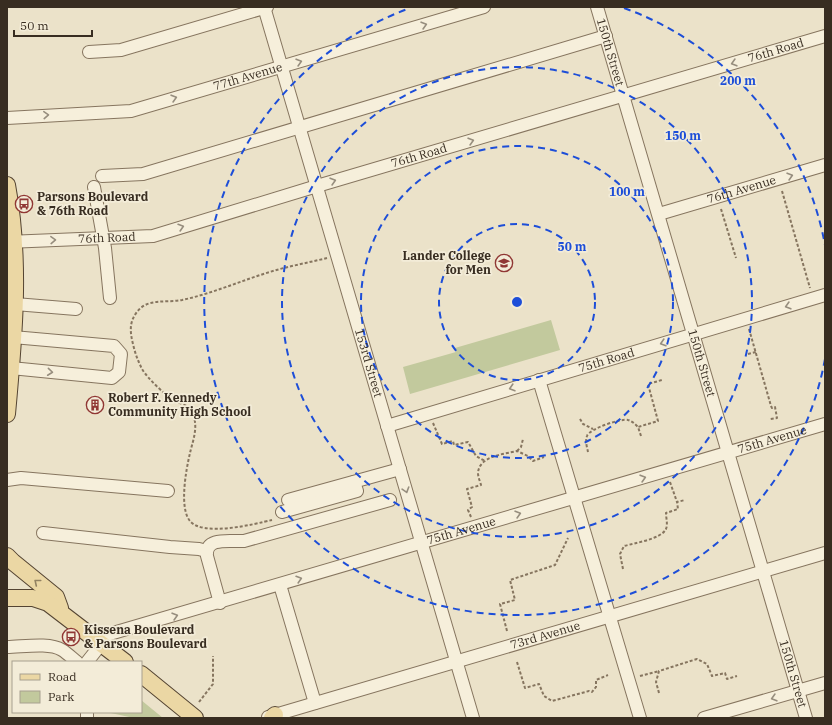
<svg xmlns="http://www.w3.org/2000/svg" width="832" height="725" viewBox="0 0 832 725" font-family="'IBM Plex Serif',serif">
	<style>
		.green { fill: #c2c99d }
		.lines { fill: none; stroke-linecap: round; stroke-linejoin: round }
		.minor-casing { stroke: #86755f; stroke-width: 14 }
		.major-casing { stroke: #544432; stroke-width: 18 }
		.path { stroke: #86755f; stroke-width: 2; stroke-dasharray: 3 2; stroke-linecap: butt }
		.minor { stroke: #f6efdb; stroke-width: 12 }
		.major { stroke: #ebd7a4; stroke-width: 16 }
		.oneway { stroke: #978e7e }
		.oneway2 { stroke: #928262 }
		.ring { fill: none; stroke: #1d4ed8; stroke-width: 2; stroke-dasharray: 7 5 }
		.labels { text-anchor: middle; stroke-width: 3.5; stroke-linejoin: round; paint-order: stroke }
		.street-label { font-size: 12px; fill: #382d21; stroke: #f3ecd8 }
		.poi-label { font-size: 12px; font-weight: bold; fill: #382d21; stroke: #f3ecd8; text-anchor: start }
		.centre { fill: #1d4ed8; stroke: #f3ecd8; stroke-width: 2 }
		.ring-label { font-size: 12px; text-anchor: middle; font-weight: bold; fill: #1d4ed8; stroke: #f3ecd8; stroke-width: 3.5; stroke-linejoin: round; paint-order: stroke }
	</style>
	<rect width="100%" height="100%" fill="#ebe2c9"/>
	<g class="green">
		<path d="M551 320 560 350 410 394 403 367 456 352 455 348Z"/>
		<path d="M141 700 163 718H134L106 712H141Z"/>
	</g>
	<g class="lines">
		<defs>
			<g id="minor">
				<path id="s1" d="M264 7 473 718"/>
				<path id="s2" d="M597 7 806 718"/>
				<path d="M89 52 121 50 267 7"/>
				<path id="s3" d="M7 118 131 111 484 7"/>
				<path d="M102 176 143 174 606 36"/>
				<path d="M94 187 105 248 110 298"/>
				<path id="s4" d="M659 214 825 165"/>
				<path id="s5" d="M7 242 153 236 317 186 825 36"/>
				<path d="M15 304 76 309"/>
				<path d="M11 368 112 378 119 372 121 354 114 346 13 337"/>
				<path d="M539 380 640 718"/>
				<path id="s6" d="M387 426 825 295"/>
				<path d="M7 480 21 478 168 491"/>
				<path d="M288 500 400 469"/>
				<path d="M282 512 357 491 354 482"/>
				<path d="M43 533 170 547 199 549 206 551"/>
				<path d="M280 585 315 703"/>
				<path d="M220 603 207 556C205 536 231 542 244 541L390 500"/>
				<path id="s7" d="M97 639 113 633 825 424"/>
				<path d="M7 647C22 647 49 642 62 650 67 653 72 658 77 662"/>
				<path d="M87 662 102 643"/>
				<path id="s8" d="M268 717 825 553"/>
				<path d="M87 718V712"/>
				<path d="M704 718 825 683"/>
			</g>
			<g id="major">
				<path d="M7 185C21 260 14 338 7 414"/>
				<path d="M7 556 13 562 56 597 60 608"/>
				<path d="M7 598H33L48 603 125 662"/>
				<path d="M141 674 195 718"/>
				<path d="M272 718 275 715"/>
			</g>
		</defs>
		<use href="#minor" class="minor-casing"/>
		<use href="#major" class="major-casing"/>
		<g class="path">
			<path d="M782 191 810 288"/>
			<path d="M721 209 736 258"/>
			<path d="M749 329 771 406 772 408 775 407 777 418 770 419"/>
			<path d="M748 354 756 352"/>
			<path d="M580 419 583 424 593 429"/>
			<path d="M433 423 442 444 453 441 454 445 468 442 476 456 485 461"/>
			<path d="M641 436 638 427 658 421 648 384 662 380"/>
			<path d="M517 451 521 447 523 439"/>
			<path d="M588 452C587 447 585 441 587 436 589 429 621 418 628 420 632 421 635 424 638 427"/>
			<path d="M670 482 677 502"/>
			<path d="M471 517 468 510 472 507 467 489 481 485C480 481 478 477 478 473 479 456 504 454 517 451L528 456 533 461 544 457"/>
			<path d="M272 520C255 524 203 537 190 521 179 508 186 470 190 453 193 440 199 426 192 412 189 405 181 404 175 401 165 395 148 379 142 369 138 361 135 353 133 344 130 332 129 322 137 312 147 298 166 303 182 300 215 293 247 278 280 269 295 265 311 262 327 258"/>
			<path d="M623 569 620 554 624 546C635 543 661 539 666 529 668 524 666 518 666 513L678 509 677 502 685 500"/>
			<path d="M507 631 500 604 515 600 510 580 555 565 568 538"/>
			<path d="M517 662 525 688 539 684 544 696 552 701 589 691 592 692 596 687V680L608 675"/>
			<path d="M640 676 659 671"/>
			<path d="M659 693 656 682 659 671 697 659 707 664 712 676 725 673 727 679 737 676"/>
			<path d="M199 702 213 684V656"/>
		</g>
		<use href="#minor" class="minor"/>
		<use href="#major" class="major"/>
	</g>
	<defs><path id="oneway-chevron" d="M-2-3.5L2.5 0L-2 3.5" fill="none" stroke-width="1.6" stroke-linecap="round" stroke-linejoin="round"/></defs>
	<g class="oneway">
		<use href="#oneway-chevron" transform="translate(424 25) rotate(-16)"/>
		<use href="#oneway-chevron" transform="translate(299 62) rotate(-16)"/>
		<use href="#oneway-chevron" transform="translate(734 63) rotate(164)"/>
		<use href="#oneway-chevron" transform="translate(174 98) rotate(-16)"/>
		<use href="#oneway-chevron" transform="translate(46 115) rotate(-3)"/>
		<use href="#oneway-chevron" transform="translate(471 141) rotate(-16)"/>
		<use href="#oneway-chevron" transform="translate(790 176) rotate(-16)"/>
		<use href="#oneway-chevron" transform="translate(333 181) rotate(-16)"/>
		<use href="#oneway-chevron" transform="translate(181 227) rotate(-17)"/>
		<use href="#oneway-chevron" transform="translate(53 240) rotate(-2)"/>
		<use href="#oneway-chevron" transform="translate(788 306) rotate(164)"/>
		<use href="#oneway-chevron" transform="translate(663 343) rotate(163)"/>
		<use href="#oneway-chevron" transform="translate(50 372) rotate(6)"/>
		<use href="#oneway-chevron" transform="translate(512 388) rotate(163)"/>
		<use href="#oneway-chevron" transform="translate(643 478) rotate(-16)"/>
		<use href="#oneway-chevron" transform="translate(406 490) rotate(73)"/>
		<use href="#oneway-chevron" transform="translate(518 514) rotate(-16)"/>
		<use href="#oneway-chevron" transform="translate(299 579) rotate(-17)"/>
		<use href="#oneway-chevron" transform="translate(175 616) rotate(-16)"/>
		<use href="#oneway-chevron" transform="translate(774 698) rotate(164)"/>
	</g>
	<use class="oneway2" href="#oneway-chevron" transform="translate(37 582) rotate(-141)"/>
	<g class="ring">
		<circle cx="517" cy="302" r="78"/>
		<circle cx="517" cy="302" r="156"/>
		<circle cx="517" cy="302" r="235"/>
		<path d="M825 359A313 313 0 1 1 410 8M624 8A313 313 0 0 1 825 245"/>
	</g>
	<defs>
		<symbol id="bus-ring" viewBox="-11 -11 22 22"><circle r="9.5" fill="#f3ecd8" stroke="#903734" stroke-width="1.5"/><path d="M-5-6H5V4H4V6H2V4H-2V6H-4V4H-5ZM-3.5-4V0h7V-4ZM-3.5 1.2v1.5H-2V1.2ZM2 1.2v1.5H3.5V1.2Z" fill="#903734"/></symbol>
		<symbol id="university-ring" viewBox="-11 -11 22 22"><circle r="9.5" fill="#f3ecd8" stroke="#903734" stroke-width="1.5"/><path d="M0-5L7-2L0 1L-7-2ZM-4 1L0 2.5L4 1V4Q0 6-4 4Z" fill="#903734"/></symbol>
		<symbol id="building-ring" viewBox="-11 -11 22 22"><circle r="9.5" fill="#f3ecd8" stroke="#903734" stroke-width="1.5"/><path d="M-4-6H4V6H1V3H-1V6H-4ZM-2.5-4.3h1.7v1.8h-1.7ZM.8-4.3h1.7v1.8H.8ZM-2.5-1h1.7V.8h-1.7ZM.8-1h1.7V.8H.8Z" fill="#903734"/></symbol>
	</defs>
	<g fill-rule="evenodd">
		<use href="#bus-ring" x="14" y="194" width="20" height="20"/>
		<use href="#university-ring" x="494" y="253" width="20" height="20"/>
		<use href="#building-ring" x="85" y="395" width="20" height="20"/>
		<use href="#bus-ring" x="61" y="627" width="20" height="20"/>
	</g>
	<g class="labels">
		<g class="street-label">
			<text dy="4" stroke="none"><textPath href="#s5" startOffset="796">76th Road</textPath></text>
			<text dy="4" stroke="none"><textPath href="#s2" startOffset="47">150th Street</textPath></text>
			<text dy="4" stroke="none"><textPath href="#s3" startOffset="246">77th Avenue</textPath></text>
			<text dy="4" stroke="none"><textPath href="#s5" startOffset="424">76th Road</textPath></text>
			<text dy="4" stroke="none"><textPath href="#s4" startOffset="86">76th Avenue</textPath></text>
			<text dy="4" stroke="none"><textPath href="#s5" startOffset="100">76th Road</textPath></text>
			<text dy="4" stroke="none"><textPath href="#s6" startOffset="229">75th Road</textPath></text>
			<text dy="4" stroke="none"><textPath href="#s2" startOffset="371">150th Street</textPath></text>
			<text dy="4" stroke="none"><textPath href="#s1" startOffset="371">153rd Street</textPath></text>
			<text dy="4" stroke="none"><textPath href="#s7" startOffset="704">75th Avenue</textPath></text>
			<text dy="4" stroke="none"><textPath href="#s7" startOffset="380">75th Avenue</textPath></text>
			<text dy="4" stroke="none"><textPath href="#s8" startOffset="289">73rd Avenue</textPath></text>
			<text dy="4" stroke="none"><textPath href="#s2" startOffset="695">150th Street</textPath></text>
		</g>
		<g class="poi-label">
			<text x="37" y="201">Parsons Boulevard<tspan x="37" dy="14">&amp; 76th Road</tspan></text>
			<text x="491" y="260" text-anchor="end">Lander College<tspan x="491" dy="14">for Men</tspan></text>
			<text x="108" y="402">Robert F. Kennedy<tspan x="108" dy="14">Community High School</tspan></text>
			<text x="84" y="634">Kissena Boulevard<tspan x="84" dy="14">&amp; Parsons Boulevard</tspan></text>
		</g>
	</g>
	<circle cx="517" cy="302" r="6" class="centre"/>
	<g class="ring-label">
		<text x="738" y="85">200 m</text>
		<text x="683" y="140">150 m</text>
		<text x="627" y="196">100 m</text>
		<text x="572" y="251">50 m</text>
	</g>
	<rect width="832" height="725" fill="none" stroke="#382d21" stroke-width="16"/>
	<rect x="12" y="661" width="130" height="52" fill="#f3ecd8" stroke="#a8a08f"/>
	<rect x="20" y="674" width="20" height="6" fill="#ebd7a4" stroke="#a8a08f"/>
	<text x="48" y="681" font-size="12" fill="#382d21">Road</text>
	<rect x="20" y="691" width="20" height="12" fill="#c2c99d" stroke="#a8a08f"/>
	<text x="48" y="701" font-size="12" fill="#382d21">Park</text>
	<path d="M14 30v6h78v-6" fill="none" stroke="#382d21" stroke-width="2"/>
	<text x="20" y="30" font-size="12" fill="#382d21" stroke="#f3ecd8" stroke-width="3" paint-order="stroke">50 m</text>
</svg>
